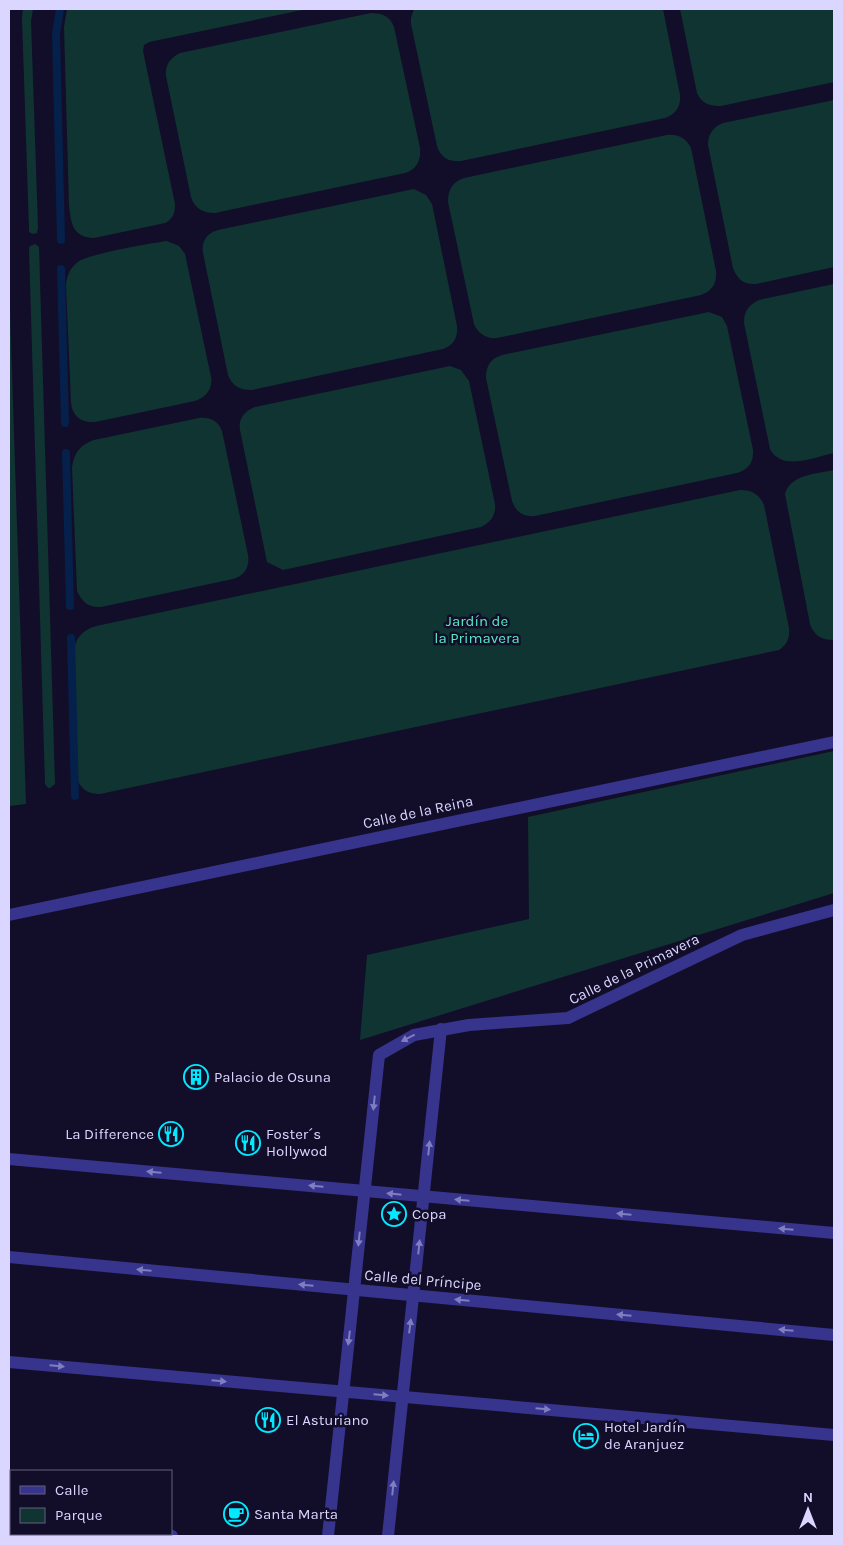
<svg xmlns="http://www.w3.org/2000/svg" width="843" height="1545" viewBox="0 0 843 1545" font-family="Karla,sans-serif">
	<style>
		.green { fill: #103432 }
		.lines { fill: none; stroke-linecap: round; stroke-linejoin: round }
		.stream { stroke: #05204b; stroke-width: 8 }
		.street { stroke: #36348d; stroke-width: 12 }
		.oneway { fill: #807dc0 }
		.labels { text-anchor: middle; stroke-width: 5; stroke-linejoin: round; paint-order: stroke }
		.park-label { font-size: 15px; fill: #56ebc3; stroke: #120e29 }
		.street-label { font-size: 15px; fill: #dad6ff; stroke: #120e29 }
		.poi-label { font-size: 15px; fill: #dad6ff; stroke: #120e29; text-anchor: start }
	</style>
	<rect width="100%" height="100%" fill="#120e29"/>
	<g class="green">
		<path d="M23 9H33L31 21 38 228 37 233 33 234 29 232V229L22 18Z"/>
		<path d="M67 9H307L149 42 144 45 143 51 175 204C175 213 173 219 165 223L94 238C72 237 71 223 69 205L64 27Z"/>
		<path d="M414 9H663L680 95C681 106 676 114 665 118L461 161C449 162 441 158 437 146L411 24V18Z"/>
		<path d="M680 9H834V82L721 106C710 106 702 104 697 93Z"/>
		<path d="M371 13C382 13 390 16 394 27L420 148C421 160 417 169 405 173L215 213C203 213 195 209 191 197L166 76C165 65 170 58 180 53Z"/>
		<path d="M834 100V267L756 284C744 285 737 279 733 268L708 145C708 134 713 127 723 123Z"/>
		<path d="M667 135C678 134 686 138 691 148L716 271C717 283 712 291 701 295L497 338C487 339 478 334 474 324L448 202C448 190 452 182 464 178Z"/>
		<path d="M414 189 426 195 432 204 457 326C458 337 454 345 443 349L252 390C240 390 232 386 228 375L203 253C201 241 207 233 218 230Z"/>
		<path d="M167 241 179 246 185 254 211 377C213 389 206 397 195 401L95 422C81 423 72 416 71 402L66 285C67 275 70 268 78 262 88 254 152 243 167 241Z"/>
		<path d="M35 244 39 247 55 784 50 788H48L45 784 29 248 30 246Z"/>
		<path d="M9 279 26 804 9 806Z"/>
		<path d="M834 284V453C814 457 782 472 770 449L744 323C744 312 748 305 759 300Z"/>
		<path d="M709 312 722 317 727 326 753 450C754 462 748 470 737 473L535 516C523 517 516 512 512 501L486 378C486 366 490 359 502 355Z"/>
		<path d="M450 366 461 370 469 381 495 504C496 515 491 522 481 527L283 570 267 562 240 430C238 418 245 411 255 407Z"/>
		<path d="M199 418C210 417 218 421 222 431L248 555C250 567 244 576 233 579L101 607C89 608 82 602 77 591L72 467C74 453 81 444 94 440Z"/>
		<path d="M834 470V640C822 640 814 636 810 624L785 494C790 474 817 474 834 470Z"/>
		<path d="M740 490C752 490 759 494 764 505L789 628C790 638 787 645 779 650L100 794C89 794 82 790 78 781L73 653C75 639 82 630 96 626Z"/>
		<path d="M834 751V893L360 1040 367 955 529 919 528 817Z"/>
	</g>
	<g class="lines">
		<g class="stream">
			<path d="M60 9 56 33 61 240"/>
			<path d="M61 269 65 423"/>
			<path d="M66 453 70 606"/>
			<path d="M71 638 75 796"/>
		</g>
		<g class="street">
			<path d="M9 915 834 742"/>
			<path d="M9 1159 834 1233"/>
			<path d="M9 1257 834 1335"/>
			<path d="M9 1362 834 1435"/>
			<path d="M9 1477 11 1478"/>
			<path d="M165 1534 172 1536"/>
			<path d="M328 1536 379 1055 414 1035 469 1025 568 1018 742 935 834 910"/>
			<path d="M388 1536 441 1029"/>
		</g>
	</g>
	<defs><path id="oneway-solid" d="M-6-.8H1V-3.2L6.5 0L1 3.2V.8H-6Z" transform="scale(1.25)"/></defs>
	<g class="oneway">
		<use href="#oneway-solid" transform="translate(408 1038) rotate(153)"/>
		<use href="#oneway-solid" transform="translate(374 1103) rotate(96)"/>
		<use href="#oneway-solid" transform="translate(429 1148) rotate(-84)"/>
		<use href="#oneway-solid" transform="translate(154 1172) rotate(-175)"/>
		<use href="#oneway-solid" transform="translate(316 1186) rotate(-175)"/>
		<use href="#oneway-solid" transform="translate(394 1194) rotate(-174)"/>
		<use href="#oneway-solid" transform="translate(462 1200) rotate(-175)"/>
		<use href="#oneway-solid" transform="translate(624 1214) rotate(-175)"/>
		<use href="#oneway-solid" transform="translate(786 1229) rotate(-175)"/>
		<use href="#oneway-solid" transform="translate(359 1239) rotate(96)"/>
		<use href="#oneway-solid" transform="translate(419 1247) rotate(-84)"/>
		<use href="#oneway-solid" transform="translate(144 1270) rotate(-175)"/>
		<use href="#oneway-solid" transform="translate(306 1285) rotate(-175)"/>
		<use href="#oneway-solid" transform="translate(462 1300) rotate(-175)"/>
		<use href="#oneway-solid" transform="translate(624 1315) rotate(-175)"/>
		<use href="#oneway-solid" transform="translate(410 1326) rotate(-83)"/>
		<use href="#oneway-solid" transform="translate(786 1330) rotate(-175)"/>
		<use href="#oneway-solid" transform="translate(349 1338) rotate(97)"/>
		<use href="#oneway-solid" transform="translate(57 1366) rotate(5)"/>
		<use href="#oneway-solid" transform="translate(219 1381) rotate(5)"/>
		<use href="#oneway-solid" transform="translate(381 1395) rotate(5)"/>
		<use href="#oneway-solid" transform="translate(543 1409) rotate(5)"/>
		<use href="#oneway-solid" transform="translate(393 1488) rotate(-84)"/>
	</g>
	<defs>
		<symbol id="building-ring" viewBox="-11 -11 22 22"><circle r="9.5" fill="#120e29" stroke="#02eaff" stroke-width="1.5"/><path d="M-4-6H4V6H1V3H-1V6H-4ZM-2.5-4.3h1.7v1.8h-1.7ZM.8-4.3h1.7v1.8H.8ZM-2.5-1h1.7V.8h-1.7ZM.8-1h1.7V.8H.8Z" fill="#02eaff"/></symbol>
		<symbol id="restaurant-ring" viewBox="-11 -11 22 22"><circle r="9.5" fill="#120e29" stroke="#02eaff" stroke-width="1.5"/><path d="M-5-6h1v4h1v-4h1v4h1v-4h1v5L-1.5 .5V6h-2V.5L-5-1ZM5-6V6H3V1.5H1.5Q1.5-4 5-6Z" fill="#02eaff"/></symbol>
		<symbol id="sight-ring" viewBox="-11 -11 22 22"><circle r="9.5" fill="#120e29" stroke="#02eaff" stroke-width="1.5"/><path d="M0-6L1.8-2.2L6-1.7L2.9 1.2L3.7 5.4L0 3.3L-3.7 5.4L-2.9 1.2L-6-1.7L-1.8-2.2Z" fill="#02eaff"/></symbol>
		<symbol id="hotel-ring" viewBox="-11 -11 22 22"><circle r="9.5" fill="#120e29" stroke="#02eaff" stroke-width="1.5"/><path d="M-6-4.5h1.5V1H6V5H4.5V3h-9V5H-6ZM-4 0a1.8 1.8 0 1 1 3.6 0ZM.5 0V-2.5h3Q6-2.5 6 0Z" fill="#02eaff"/></symbol>
		<symbol id="cafe-ring" viewBox="-11 -11 22 22"><circle r="9.5" fill="#120e29" stroke="#02eaff" stroke-width="1.5"/><path d="M-5.5-4.5H6V0H3Q3 3.5 0 3.5H-2.5Q-5.5 3.5-5.5 0ZM3-3.2v2h1.7v-2ZM-6 4.5H4V6H-6Z" fill="#02eaff"/></symbol>
	</defs>
	<g fill-rule="evenodd">
		<use href="#building-ring" x="182" y="1063" width="28" height="28"/>
		<use href="#restaurant-ring" x="157" y="1120" width="28" height="28"/>
		<use href="#restaurant-ring" x="234" y="1129" width="28" height="28"/>
		<use href="#sight-ring" x="380" y="1200" width="28" height="28"/>
		<use href="#restaurant-ring" x="254" y="1406" width="28" height="28"/>
		<use href="#hotel-ring" x="572" y="1422" width="28" height="28"/>
		<use href="#cafe-ring" x="222" y="1500" width="28" height="28"/>
	</g>
	<g class="labels">
		<g class="park-label">
			<text x="477" y="626">Jardín de<tspan x="477" dy="17">la Primavera</tspan></text>
		</g>
		<g class="street-label">
			<text transform="translate(418 812) rotate(-12)" y="5">Calle de la Reina</text>
			<text transform="translate(634 969) rotate(-26)" y="5">Calle de la Primavera</text>
			<text transform="translate(423 1280) rotate(5)" y="5">Calle del Príncipe</text>
		</g>
		<g class="poi-label">
			<text x="214" y="1082">Palacio de Osuna</text>
			<text x="154" y="1139" text-anchor="end">La Difference</text>
			<text x="266" y="1139">Foster´s<tspan x="266" dy="17">Hollywod</tspan></text>
			<text x="412" y="1219">Copa</text>
			<text x="286" y="1425">El Asturiano</text>
			<text x="604" y="1432">Hotel Jardín<tspan x="604" dy="17">de Aranjuez</tspan></text>
			<text x="254" y="1519">Santa Marta</text>
		</g>
	</g>
	<rect width="843" height="1545" fill="none" stroke="#dad6ff" stroke-width="20"/>
	<rect x="10" y="1470" width="162" height="65" fill="#120e29" stroke="#625e7f"/>
	<rect x="20" y="1486" width="25" height="8" fill="#36348d" stroke="#625e7f"/>
	<text x="55" y="1495" font-size="15" fill="#dad6ff">Calle</text>
	<rect x="20" y="1508" width="25" height="15" fill="#103432" stroke="#625e7f"/>
	<text x="55" y="1520" font-size="15" fill="#dad6ff">Parque</text>
	<g transform="translate(808 1510)" stroke="#120e29" stroke-width="4" paint-order="stroke">
	<path d="M0-4L9 19L0 12L-9 19Z" fill="#dad6ff"/>
	<text y="-8" font-size="14" font-weight="bold" text-anchor="middle" fill="#dad6ff">N</text>
	</g>
</svg>
